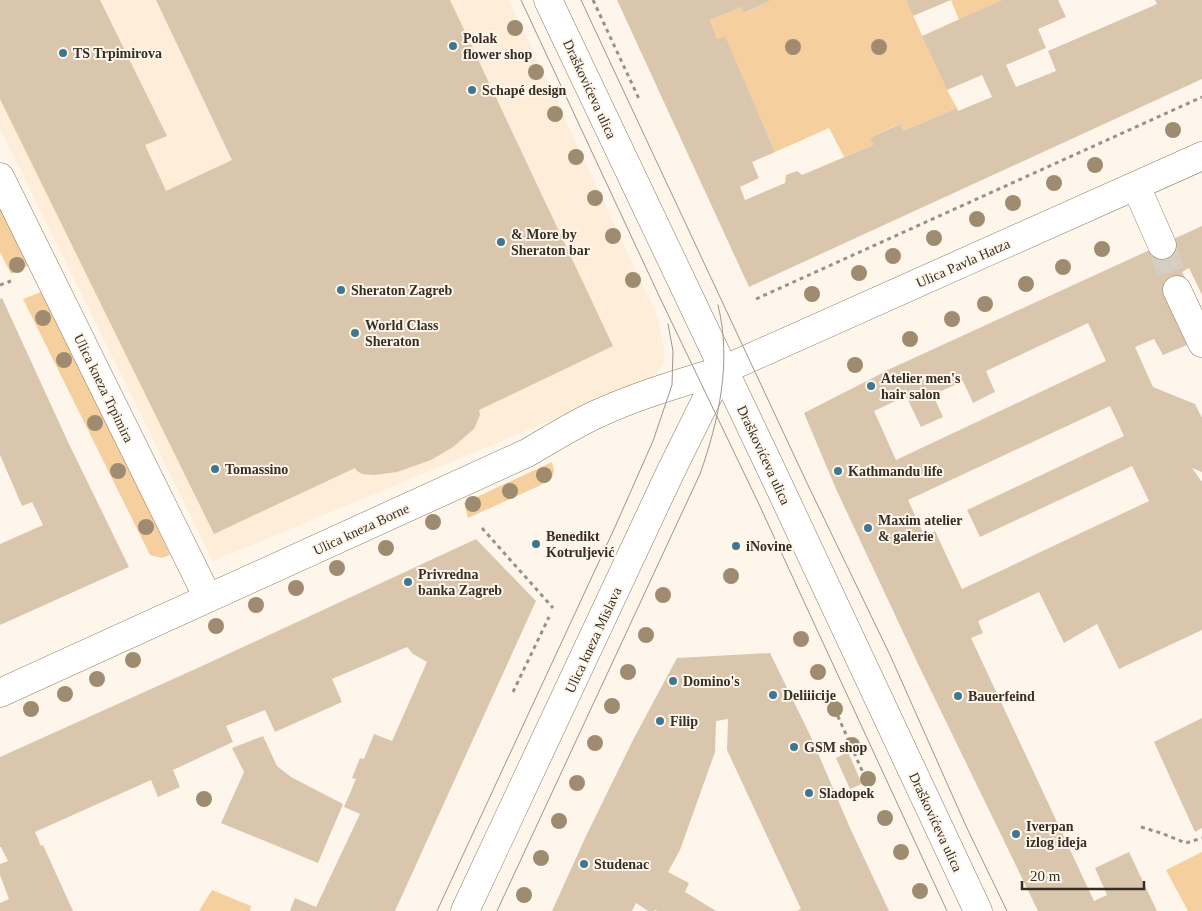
<svg xmlns="http://www.w3.org/2000/svg" width="1202" height="911" viewBox="0 0 1202 911" font-family="Georgia,serif">
	<style>
		.built { fill: #fdedd9 }
		.green { fill: #f5cf9d }
		.building { fill: #dac6ac; fill-rule: evenodd }
		.lines { fill: none; stroke-linecap: round; stroke-linejoin: round }
		.minor-tunnel { stroke: #d7cec3; stroke-width: 28; stroke-dasharray: 28 14; stroke-linecap: butt }
		.minor-casing { stroke: #8c7961; stroke-width: 29 }
		.major-casing { stroke: #8c7961; stroke-width: 29 }
		.path { stroke: #9a9287; stroke-width: 3; stroke-dasharray: 4 4; stroke-linecap: butt }
		.minor { stroke: #fff; stroke-width: 28 }
		.major { stroke: #fff; stroke-width: 28 }
		.tram { stroke: #9e958b; stroke-width: 1 }
		.tree { fill: #9f8c70 }
		.poi-dot { fill: #3d7890; stroke: #fff6eb; stroke-width: 2 }
		.labels { text-anchor: middle; stroke-width: 4; stroke-linejoin: round; paint-order: stroke }
		.poi-label { font-size: 14px; font-weight: bold; fill: #372f25; stroke: #fff6eb; text-anchor: start }
		.street-label { font-size: 14px; fill: #372f25; stroke: #fff6eb }
	</style>
	<rect width="100%" height="100%" fill="#fff6eb"/>
	<path class="built" d="M0 0H509L657 315 664 348V362L653 378 213 561 0 129Z"/>
	<g class="green">
		<path d="M772 0H906L947 90 957 108 903 131 899 124 870 138 873 145 844 157 829 128 775 152 725 37 717 39 710 20 742 7 745 13Z"/>
		<path d="M951 0H1002L959 20Z"/>
		<path d="M0 196 34 263 11 274 0 252Z"/>
		<path d="M46 290 170 555 162 558 150 555 23 299Z"/>
		<path d="M552 462 554 471 552 478 541 485 468 518 464 503Z"/>
		<path d="M1202 852V911H1188L1166 870Z"/>
		<path d="M212 890 251 906 250 911H199Z"/>
	</g>
	<g class="building">
		<path d="M0 0H100L167 136 145 145 166 191 232 160 156 0H450L613 346 479 410 480 415 474 429 453 447 431 460 397 472 374 475 362 474 357 471 355 468 214 534 0 99Z"/>
		<path d="M617 0H772L744 13 742 7 710 20 717 39 725 36 775 152 752 162 759 178 740 187 745 200 785 183 786 175 797 171 802 175 873 145 870 138 900 124 903 131 957 108 958 111 992 97 982 75 947 90 922 36 1002 0H1058L1066 17 1038 29 1046 48 1006 65 1016 87 1056 71 1048 51 1148 8 1157 4 1155 0H1202V79L749 287Z"/>
		<path d="M906 0H951L913 16Z"/>
		<path d="M1202 226V295L1189 268 1182 272 1189 286 1163 294 1187 345 1163 355 1154 339 1135 347 1153 387 1195 404 1202 418V472L1192 468 1202 482V630L1119 669 1097 624 1064 643 1039 592 978 621 983 633 971 638 1094 901 1107 895 1095 868 1129 852 1157 911H1038L918 664 836 489 804 413 892 368ZM1088 323 1106 361 896 460 874 411 906 396 921 427 943 417 933 395 963 381 973 403 995 392 986 371ZM1110 406 1124 436 967 510 980 537 1132 466 1149 501 962 589 935 531 925 537 908 500Z"/>
		<path d="M2 298 68 442 129 567 0 625V544L43 525 32 502 22 506 0 455V299Z"/>
		<path d="M476 539 536 601 395 911H290L295 898 316 907 360 814 344 807 356 779 352 778 360 758 364 759 374 734 392 741 427 662 413 654 407 647 332 679 342 702 275 732 265 710 226 726 233 742 173 770 180 787 158 797 151 780 35 832 41 846 43 845 73 911H0V903L9 899 0 875V864L8 861 1 847H0V757L202 666Z"/>
		<path d="M770 653 811 737 850 828 889 911H797L801 909 727 750 728 719 716 721 715 752 680 850 668 872 689 883 685 892 716 911H657L655 910 654 911H648L636 903 632 911H552L586 836 634 738 677 658Z"/>
		<path d="M1202 718V828L1195 832 1154 742Z"/>
		<path d="M263 736 277 766 291 777 343 804 318 863 221 823 244 772 232 748Z"/>
		<path d="M848 752 862 784 850 789 836 758Z"/>
	</g>
	<g class="lines">
		<path class="minor-tunnel" d="M1162 245 1177 290"/>
		<defs>
			<g id="minor">
				<path d="M548 0 771 469 978 911"/>
				<path d="M0 177 208 598"/>
				<path d="M1136 186 1162 245"/>
				<path d="M1177 290 1202 343"/>
				<path d="M0 693 527 453C551 439 573 425 597 414 638 395 681 383 723 370"/>
			</g>
			<path id="major" d="M465 911 670 473 708 396 723 370 1202 156"/>
		</defs>
		<use href="#minor" class="minor-casing"/>
		<use href="#major" class="major-casing"/>
		<g class="path">
			<path d="M593 0 640 101"/>
			<path d="M0 285 11 281"/>
			<path d="M756 299 1202 97"/>
			<path d="M482 528 553 608"/>
			<path d="M513 692 549 617"/>
			<path d="M828 694 872 793"/>
			<path d="M1141 827 1161 833 1186 843 1202 838"/>
		</g>
		<use href="#minor" class="minor"/>
		<use href="#major" class="major"/>
		<g class="tram">
			<path d="M521 0 661 300 757 500 947 911"/>
			<path d="M581 0 807 483 890 655 966 826 1007 911"/>
			<path d="M437 911 615 527 653 441 672 385 673 351 668 324"/>
			<path d="M497 911 700 474C719 420 732 361 718 305"/>
		</g>
	</g>
	<g class="tree">
		<circle cx="515" cy="28" r="8"/>
		<circle cx="793" cy="47" r="8"/>
		<circle cx="879" cy="47" r="8"/>
		<circle cx="536" cy="72" r="8"/>
		<circle cx="555" cy="114" r="8"/>
		<circle cx="1173" cy="130" r="8"/>
		<circle cx="576" cy="157" r="8"/>
		<circle cx="1095" cy="165" r="8"/>
		<circle cx="1054" cy="183" r="8"/>
		<circle cx="595" cy="198" r="8"/>
		<circle cx="1013" cy="203" r="8"/>
		<circle cx="977" cy="219" r="8"/>
		<circle cx="613" cy="236" r="8"/>
		<circle cx="934" cy="238" r="8"/>
		<circle cx="1102" cy="249" r="8"/>
		<circle cx="893" cy="256" r="8"/>
		<circle cx="17" cy="265" r="8"/>
		<circle cx="1063" cy="267" r="8"/>
		<circle cx="859" cy="273" r="8"/>
		<circle cx="633" cy="280" r="8"/>
		<circle cx="1026" cy="284" r="8"/>
		<circle cx="812" cy="294" r="8"/>
		<circle cx="985" cy="304" r="8"/>
		<circle cx="43" cy="318" r="8"/>
		<circle cx="952" cy="319" r="8"/>
		<circle cx="910" cy="339" r="8"/>
		<circle cx="64" cy="360" r="8"/>
		<circle cx="855" cy="365" r="8"/>
		<circle cx="95" cy="423" r="8"/>
		<circle cx="118" cy="471" r="8"/>
		<circle cx="544" cy="475" r="8"/>
		<circle cx="510" cy="491" r="8"/>
		<circle cx="473" cy="504" r="8"/>
		<circle cx="433" cy="522" r="8"/>
		<circle cx="146" cy="527" r="8"/>
		<circle cx="386" cy="548" r="8"/>
		<circle cx="337" cy="568" r="8"/>
		<circle cx="731" cy="576" r="8"/>
		<circle cx="296" cy="588" r="8"/>
		<circle cx="663" cy="595" r="8"/>
		<circle cx="256" cy="605" r="8"/>
		<circle cx="216" cy="626" r="8"/>
		<circle cx="646" cy="635" r="8"/>
		<circle cx="801" cy="639" r="8"/>
		<circle cx="133" cy="660" r="8"/>
		<circle cx="628" cy="672" r="8"/>
		<circle cx="818" cy="672" r="8"/>
		<circle cx="97" cy="679" r="8"/>
		<circle cx="65" cy="694" r="8"/>
		<circle cx="612" cy="706" r="8"/>
		<circle cx="31" cy="709" r="8"/>
		<circle cx="835" cy="709" r="8"/>
		<circle cx="595" cy="743" r="8"/>
		<circle cx="852" cy="745" r="8"/>
		<circle cx="868" cy="779" r="8"/>
		<circle cx="577" cy="783" r="8"/>
		<circle cx="204" cy="799" r="8"/>
		<circle cx="885" cy="818" r="8"/>
		<circle cx="559" cy="821" r="8"/>
		<circle cx="901" cy="852" r="8"/>
		<circle cx="541" cy="858" r="8"/>
		<circle cx="920" cy="891" r="8"/>
		<circle cx="524" cy="895" r="8"/>
	</g>
	<g class="poi-dot">
		<circle cx="453" cy="46" r="5"/>
		<circle cx="63" cy="53" r="5"/>
		<circle cx="472" cy="90" r="5"/>
		<circle cx="501" cy="242" r="5"/>
		<circle cx="341" cy="290" r="5"/>
		<circle cx="355" cy="333" r="5"/>
		<circle cx="871" cy="386" r="5"/>
		<circle cx="215" cy="469" r="5"/>
		<circle cx="838" cy="471" r="5"/>
		<circle cx="868" cy="528" r="5"/>
		<circle cx="536" cy="544" r="5"/>
		<circle cx="736" cy="546" r="5"/>
		<circle cx="408" cy="582" r="5"/>
		<circle cx="673" cy="681" r="5"/>
		<circle cx="773" cy="695" r="5"/>
		<circle cx="958" cy="696" r="5"/>
		<circle cx="660" cy="721" r="5"/>
		<circle cx="794" cy="747" r="5"/>
		<circle cx="809" cy="793" r="5"/>
		<circle cx="1016" cy="834" r="5"/>
		<circle cx="584" cy="864" r="5"/>
	</g>
	<g class="labels">
		<g class="poi-label">
			<text x="463" y="43">Polak<tspan x="463" dy="16">flower shop</tspan></text>
			<text x="73" y="58">TS Trpimirova</text>
			<text x="482" y="95">Schapé design</text>
			<text x="511" y="239">&amp; More by<tspan x="511" dy="16">Sheraton bar</tspan></text>
			<text x="351" y="295">Sheraton Zagreb</text>
			<text x="365" y="330">World Class<tspan x="365" dy="16">Sheraton</tspan></text>
			<text x="881" y="383">Atelier men's<tspan x="881" dy="16">hair salon</tspan></text>
			<text x="225" y="474">Tomassino</text>
			<text x="848" y="476">Kathmandu life</text>
			<text x="878" y="525">Maxim atelier<tspan x="878" dy="16">&amp; galerie</tspan></text>
			<text x="546" y="541">Benedikt<tspan x="546" dy="16">Kotruljević</tspan></text>
			<text x="746" y="551">iNovine</text>
			<text x="418" y="579">Privredna<tspan x="418" dy="16">banka Zagreb</tspan></text>
			<text x="683" y="686">Domino's</text>
			<text x="783" y="700">Deliiicije</text>
			<text x="968" y="701">Bauerfeind</text>
			<text x="670" y="726">Filip</text>
			<text x="804" y="752">GSM shop</text>
			<text x="819" y="798">Sladopek</text>
			<text x="1026" y="831">Iverpan<tspan x="1026" dy="16">izlog ideja</tspan></text>
			<text x="594" y="869">Studenac</text>
		</g>
		<g class="street-label">
			<text transform="translate(590 89) rotate(65)" y="5">Draškovićeva ulica</text>
			<text transform="translate(963 263) rotate(-24)" y="5">Ulica Pavla Hatza</text>
			<text transform="translate(104 388) rotate(64)" y="5">Ulica kneza Trpimira</text>
			<text transform="translate(764 455) rotate(65)" y="5">Draškovićeva ulica</text>
			<text transform="translate(361 529) rotate(-25)" y="5">Ulica kneza Borne</text>
			<text transform="translate(593 640) rotate(-65)" y="5">Ulica kneza Mislava</text>
			<text transform="translate(936 822) rotate(65)" y="5">Draškovićeva ulica</text>
		</g>
	</g>
	<path d="M1022 881v8h122v-8" fill="none" stroke="#372f25" stroke-width="2.5"/>
	<text x="1030" y="881" font-size="15" fill="#372f25" stroke="#fff6eb" stroke-width="4" paint-order="stroke">20 m</text>
</svg>
